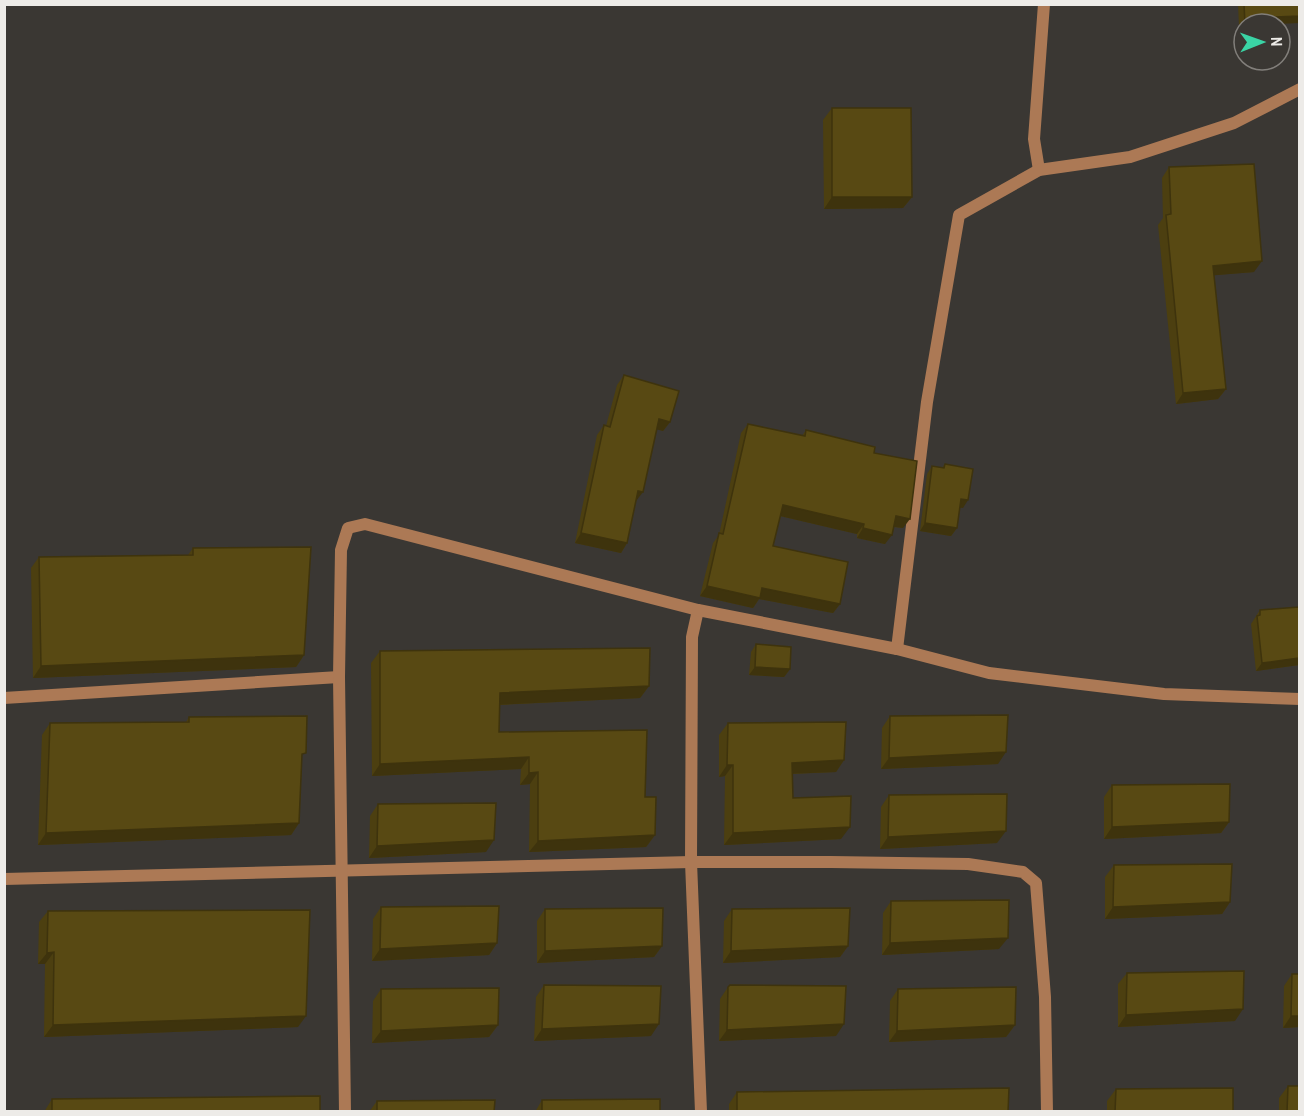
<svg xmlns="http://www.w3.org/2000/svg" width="1304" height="1116" viewBox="0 0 1304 1116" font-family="'Archivo Narrow',sans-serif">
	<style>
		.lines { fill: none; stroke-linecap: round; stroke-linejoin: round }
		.minor { stroke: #ac7955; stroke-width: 12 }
		.wall { fill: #4c3f10 }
		.shaded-wall { fill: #3e330d }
		.building { fill: #584913; stroke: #3e330d; stroke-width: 1.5 }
	</style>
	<rect width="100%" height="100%" fill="#3a3733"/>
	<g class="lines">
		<g class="minor">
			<path d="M1039 170 1034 139 1044 4"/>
			<path d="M698 610 692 637 691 862 701 1112"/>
			<path d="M897 649 927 402 959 215 1039 170 1130 157 1234 123 1300 89"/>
			<path d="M4 698 339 677"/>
			<path d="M4 879 691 862H831L968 864 1023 872 1036 883 1045 997 1047 1112"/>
			<path d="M345 1112 339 677 341 550 348 528 365 524 698 610 897 649 989 673 1164 694 1300 699"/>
		</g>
	</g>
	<g class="wall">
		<path d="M1238 4H1299V23L1244 24V48L1240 49Z"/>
		<path d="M832 108 912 197 903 208 824 209 823 120Z"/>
		<path d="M1169 167 1254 272 1214 275 1226 389 1218 399 1176 404 1158 225 1163 218 1162 178Z"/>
		<path d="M624 375 670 422 663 431 657 429 636 501 627 543 621 553 575 543 597 435 604 425 606 426 617 385Z"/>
		<path d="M748 424 802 436 806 430 874 453 903 528 893 527 885 544 857 538V534L780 516 773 546 840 604 833 613 759 599 753 608 700 596 713 543 719 535 741 433Z"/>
		<path d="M945 464 963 508 960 507 957 528 951 536 920 531 927 474 932 466 942 468Z"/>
		<path d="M193 548 304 655 296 667 33 678 31 568 39 557 188 555Z"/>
		<path d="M1260 610 1299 665 1256 671 1251 624Z"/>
		<path d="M756 644 790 669 784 677 749 675 751 652Z"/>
		<path d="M380 651 649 686 640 698 500 705 499 732 645 797 655 835 646 847 529 852 530 784 520 785 521 769 372 776 371 663Z"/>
		<path d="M890 716 998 764 881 769 882 728Z"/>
		<path d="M189 717 302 759 299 823 291 835 38 845 42 735 50 723 186 722Z"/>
		<path d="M728 723 844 760 836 772 792 774 793 798 841 839 724 845 725 776 719 777V735Z"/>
		<path d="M1112 785 1229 822 1221 833 1104 839V797Z"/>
		<path d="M889 795 997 843 880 849 881 807Z"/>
		<path d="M378 804 486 852 369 858 370 816Z"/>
		<path d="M1114 865 1230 902 1222 914 1105 919V877Z"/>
		<path d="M891 901 999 949 882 955 883 913Z"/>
		<path d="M381 907 497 943 489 955 372 961 373 919Z"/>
		<path d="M545 909 662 946 654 957 537 963V921Z"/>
		<path d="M732 909 848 946 840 957 723 963 724 921Z"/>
		<path d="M48 911 298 1027 44 1037 45 964H38L39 922Z"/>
		<path d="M1127 973 1235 1021 1118 1027V984Z"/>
		<path d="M1292 974H1299V1027L1283 1028 1284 986Z"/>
		<path d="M544 985 651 1036 534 1041 536 997Z"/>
		<path d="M728 987 836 1036 719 1041 720 999Z"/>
		<path d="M381 989 498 1025 489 1037 372 1043 373 1001Z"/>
		<path d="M898 989 1015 1025 1006 1037 889 1042 890 1001Z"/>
		<path d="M1288 1086 1299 1112H1279V1098Z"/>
		<path d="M1116 1089 1233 1112H1107V1101Z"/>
		<path d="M737 1092 1008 1112H729V1104Z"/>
		<path d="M52 1099 320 1112H44Z"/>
		<path d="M542 1100 660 1112H535Z"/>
		<path d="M377 1101 494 1112H369Z"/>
	</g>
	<g class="shaded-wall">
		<path d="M1299 16V23L1271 24 1276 17Z"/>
		<path d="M832 197H912L903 208 824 209Z"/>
		<path d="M1262 261 1254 272 1206 276 1213 266Z"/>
		<path d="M1226 389 1218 399 1176 404 1183 393Z"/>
		<path d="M659 419 670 422 663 431 652 428Z"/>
		<path d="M638 491 643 492 636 501Z"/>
		<path d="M961 499 968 500 963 508 956 507Z"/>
		<path d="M783 505 864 524 857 534 776 515Z"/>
		<path d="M896 516 910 519 903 528 889 526Z"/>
		<path d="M925 523 957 528 951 536 920 531Z"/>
		<path d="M863 528 892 535 885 544 857 538Z"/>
		<path d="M581 533 627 543 621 553 575 543Z"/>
		<path d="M707 586 762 588 840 604 833 613 759 599 753 608 700 596Z"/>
		<path d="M304 655 296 667 33 678 41 666Z"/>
		<path d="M1299 658V665L1256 671 1262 663Z"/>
		<path d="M755 667 790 669 784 677 749 675Z"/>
		<path d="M649 686 640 698 492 705 500 693Z"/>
		<path d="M1006 752 998 764 881 769 889 758Z"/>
		<path d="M529 757 521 769 372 776 380 764Z"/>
		<path d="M844 760 836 772 783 774 792 763Z"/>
		<path d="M727 765H733L725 776 719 777Z"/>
		<path d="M538 772 530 784 520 785 529 773Z"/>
		<path d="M1229 822 1221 833 1104 839 1112 827Z"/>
		<path d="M299 823 291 835 38 845 46 833Z"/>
		<path d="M850 827 841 839 724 845 733 833Z"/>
		<path d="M1006 831 997 843 880 849 888 837Z"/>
		<path d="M655 835 646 847 529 852 538 841Z"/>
		<path d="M494 840 486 852 369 858 377 846Z"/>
		<path d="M1230 902 1222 914 1105 919 1113 907Z"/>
		<path d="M1008 938 999 949 882 955 890 943Z"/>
		<path d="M497 943 489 955 372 961 380 949Z"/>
		<path d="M662 946 654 957 537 963 545 951Z"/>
		<path d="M848 946 840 957 723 963 731 951Z"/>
		<path d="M54 952 45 964H38L47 953Z"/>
		<path d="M1243 1009 1235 1021 1118 1027 1126 1015Z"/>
		<path d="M306 1016 298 1027 44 1037 53 1025Z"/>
		<path d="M1291 1016H1299V1027L1283 1028Z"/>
		<path d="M659 1024 651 1036 534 1041 542 1029Z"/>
		<path d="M844 1024 836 1036 719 1041 727 1030Z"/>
		<path d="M498 1025 489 1037 372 1043 381 1031Z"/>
		<path d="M1015 1025 1006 1037 889 1042 897 1031Z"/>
	</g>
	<g class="building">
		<path d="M1244 4H1299V16L1276 17V24H1245Z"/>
		<path d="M832 108H911L912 197H832Z"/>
		<path d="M1254 164 1262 261 1213 266 1226 389 1183 393 1166 215 1171 214 1169 167Z"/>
		<path d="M624 375 679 391 670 422 659 419 643 492 638 491 627 543 581 533 604 425 610 427Z"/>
		<path d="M748 424 805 436 806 430 875 447 874 453 917 461 910 519 896 516 892 535 863 528 864 524 783 505 773 546 848 562 840 604 762 588 760 598 707 586 719 533 723 534Z"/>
		<path d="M945 464 973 469 968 500 961 499 957 528 925 523 932 466 944 468Z"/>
		<path d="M311 547 304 655 41 666 39 557 193 555V548Z"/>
		<path d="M1299 607V658L1262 663 1257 616 1260 615V610Z"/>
		<path d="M756 644 791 647 790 669 755 667Z"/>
		<path d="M650 648 649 686 500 693 499 732 647 730 645 797H656L655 835 538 841V772L529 773V757L380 764V651Z"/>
		<path d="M1008 715 1006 752 889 758 890 716Z"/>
		<path d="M307 716 306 753 302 754 299 823 46 833 50 723 189 722V717Z"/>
		<path d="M846 722 844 760 792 763 793 798 851 796 850 827 733 833V765H727L728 723Z"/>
		<path d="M1230 784 1229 822 1112 827V785Z"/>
		<path d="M1007 794 1006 831 888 837 889 795Z"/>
		<path d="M496 803 494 840 377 846 378 804Z"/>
		<path d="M1232 864 1230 902 1113 907 1114 865Z"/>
		<path d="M1009 900 1008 938 890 943 891 901Z"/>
		<path d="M499 906 497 943 380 949 381 907Z"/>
		<path d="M663 908 662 946 545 951V909Z"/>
		<path d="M850 908 848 946 731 951 732 909Z"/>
		<path d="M310 910 306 1016 53 1025 54 952 47 953 48 911Z"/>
		<path d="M1244 971 1243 1009 1126 1015 1127 973Z"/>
		<path d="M1292 974H1299V1016H1291Z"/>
		<path d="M544 985 661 986 659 1024 542 1029Z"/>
		<path d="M730 985 846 986 844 1024 727 1030 728 987Z"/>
		<path d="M1016 987 1015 1025 897 1031 898 989Z"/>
		<path d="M499 988 498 1025 381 1031V989Z"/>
		<path d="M1288 1086H1299V1112H1287Z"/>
		<path d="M1009 1088 1008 1112H737V1092Z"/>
		<path d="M1233 1088V1112H1115L1116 1089Z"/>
		<path d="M320 1096V1112H52V1099Z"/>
		<path d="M660 1099V1112H542V1100Z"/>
		<path d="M495 1100 494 1112H377V1101Z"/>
	</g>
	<rect width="1304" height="1116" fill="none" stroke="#edebe8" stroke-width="12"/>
	<g transform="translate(1262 42) rotate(89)"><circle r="28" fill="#3a3733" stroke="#827f7b" stroke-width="1.5"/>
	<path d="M0-4.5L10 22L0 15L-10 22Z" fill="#3ad4a5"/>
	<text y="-9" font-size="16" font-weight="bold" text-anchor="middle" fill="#edebe8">N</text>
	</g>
</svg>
